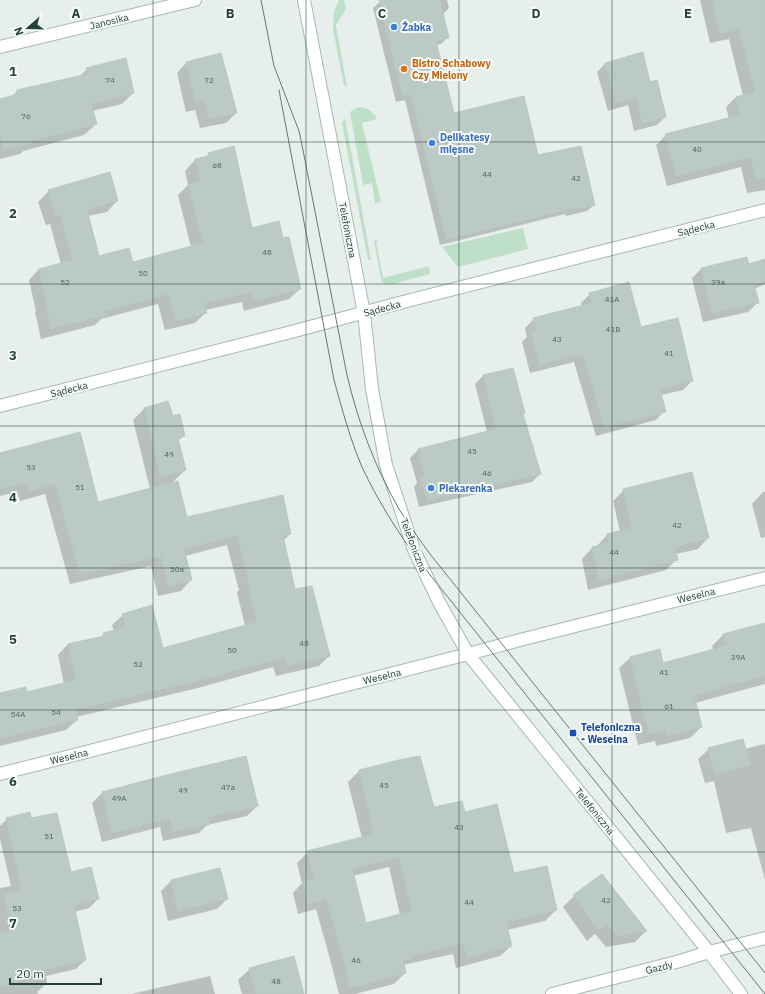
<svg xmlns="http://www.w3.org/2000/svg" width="765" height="994" viewBox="0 0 765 994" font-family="'IBM Plex Sans',sans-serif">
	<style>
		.green { fill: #bfe0c8 }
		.shadow { fill: #0003; fill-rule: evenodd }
		.building { fill: #bbcac4; stroke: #b8c9c2; fill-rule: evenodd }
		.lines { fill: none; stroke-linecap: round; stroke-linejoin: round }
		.minor-casing { stroke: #a8b8b2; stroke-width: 14 }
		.tertiary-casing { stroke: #a8b8b2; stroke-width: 14 }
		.minor { stroke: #fff; stroke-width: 12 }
		.tertiary { stroke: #fff; stroke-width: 12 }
		.tram { stroke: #5f7d75; stroke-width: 1 }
		.grid { fill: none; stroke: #24423a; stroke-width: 1; stroke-opacity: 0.55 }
		.shop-dot { fill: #3f7fe0; stroke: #f7fbf9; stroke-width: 1.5 }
		.food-dot { fill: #e8710a; stroke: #f7fbf9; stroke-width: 1.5 }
		.transit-dot { fill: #1a4fb4; stroke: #f7fbf9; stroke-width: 1.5 }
		.labels { text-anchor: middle; stroke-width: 4; stroke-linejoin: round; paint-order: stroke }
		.number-label { font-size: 8px; fill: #4a645c }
		.street-label { font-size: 10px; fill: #24423a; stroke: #f7fbf9 }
		.shop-label { font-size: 10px; font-weight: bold; fill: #366cbe; stroke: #f7fbf9; text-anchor: start }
		.food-label { font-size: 10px; font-weight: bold; fill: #c56008; stroke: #f7fbf9; text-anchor: start }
		.transit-label { font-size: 10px; font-weight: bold; fill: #164399; stroke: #f7fbf9; text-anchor: start }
		.grid-label { font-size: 13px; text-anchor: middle; font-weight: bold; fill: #24423a; stroke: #f7fbf9; stroke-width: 4; stroke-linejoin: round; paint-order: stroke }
	</style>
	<rect width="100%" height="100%" fill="#e6efeb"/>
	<g class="green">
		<path d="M339 0H344L346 9 336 25 347 87 344 86 333 29 334 12Z"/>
		<path d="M360 107C368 108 374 112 377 119L362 123 381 202 375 204 372 183 363 185 350 112 356 108Z"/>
		<path d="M345 118 371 260H368L342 123Z"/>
		<path d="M523 228 528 249 458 267 442 247Z"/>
		<path d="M379 239V240L376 241 383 278 429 266 430 274 389 285C385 284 383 284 381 279L374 241Z"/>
	</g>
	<g class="shadow">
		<path d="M382 0H447L449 8 443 14 448 37 441 44 436 45 453 114 594 205 587 211 566 216 565 214 440 245 405 100 396 102 373 8Z"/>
		<path d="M700 0H765V190L747 193 741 167 667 186 656 145 666 135 729 119 726 107 736 97 743 96 729 39 710 43Z"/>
		<path d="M642 53 649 83 665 117 657 125 634 131 628 105 608 111 597 72 605 64Z"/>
		<path d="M186 63 236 113 226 123 200 128 195 110 186 112 177 73Z"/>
		<path d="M87 69 133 93 122 104 92 111 96 124 84 135 23 151 20 154 0 159V100L11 97 17 91 79 77Z"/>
		<path d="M209 154 251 229 282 240 300 289 289 299 244 311 242 302 205 310 206 312 195 323 165 330 158 304 101 319 95 325 41 339 35 312 36 311 29 280 39 269 61 264 50 224 46 225 38 202 49 191 117 201 107 212 88 216 98 257 132 264 191 247 178 195 188 185 185 171 195 160 204 158Z"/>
		<path d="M765 260V284L754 289 758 302 748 312 703 322 692 278 701 269 748 265Z"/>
		<path d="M590 294 692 381 683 390 661 395 664 411 656 420 596 436 574 362 530 373 522 342 527 337 525 328 534 319 582 307 581 303Z"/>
		<path d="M483 376 522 415 540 474 532 482 419 507 414 487 417 483 410 458 418 450 487 432 475 384Z"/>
		<path d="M168 402 172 417 184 435 178 441 185 470 172 483 186 519 290 534 283 541 294 591 329 656 319 666 276 676 273 667 198 688 76 717 77 720 66 730 0 746V694L26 693 64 684 58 655 68 644 100 638 104 634 114 631 112 625 123 615 163 649 245 626 237 592 239 590 227 545 185 556 191 580 181 591 158 596 151 566 70 584 45 494 20 501 17 492 0 496V455L98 503 150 489 133 420 144 409Z"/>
		<path d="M624 490 708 538 698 549 676 554 677 559 666 570 588 590 582 559 592 548 597 547V546L607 535 620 532 613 501Z"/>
		<path d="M763 492H765V537L761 538 752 504Z"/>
		<path d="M765 624V684L695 703 701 727 690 738 656 746 655 741 638 745 619 668 630 658 659 650 662 664 714 651 712 646 723 635Z"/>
		<path d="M765 744V880L751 828 726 833 714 781 705 783 698 759 709 749H744Z"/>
		<path d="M399 761 433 808 464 813 513 874 556 910 545 921 507 930 511 946 500 956 456 968 453 954 403 965 405 973 394 984 355 994H339L333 970 316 909 298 914 293 893 302 883 297 863 308 852 362 838 348 782 359 771ZM389 867 400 915 365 924 352 876Z"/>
		<path d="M102 793 257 806 247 816 207 825 199 833 163 841 160 827 102 842 92 803Z"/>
		<path d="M7 819 31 820 70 874 98 899 89 908 74 912 85 960 76 969 46 976 47 983 37 992 38 994H0V888L11 886 0 839V826Z"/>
		<path d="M171 881 227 899 217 909 168 921 161 891Z"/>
		<path d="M574 896 646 931 635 942 606 947 595 934 587 941 563 907Z"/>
		<path d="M250 969 303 994H242L238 980Z"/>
		<path d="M210 976 215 994H131Z"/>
	</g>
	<g class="building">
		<path d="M379 0H440L449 38 436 41 454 113 524 96 538 155 581 146 595 205 572 210 571 209 446 239 411 94 403 96Z"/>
		<path d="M712 0H765V178L756 179 751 157 676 176 665 134 740 115 736 97 755 92 739 29 720 34Z"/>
		<path d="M643 52 650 82 657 80 666 117 642 124 637 97 616 103 605 63Z"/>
		<path d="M221 53 237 113 209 119 204 101 196 103 186 62Z"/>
		<path d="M126 58 134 93 91 104 97 124 32 141V143L4 150 0 133V99L18 94 17 90 88 74 86 68Z"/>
		<path d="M234 146 252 228 279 221 283 238 289 237 301 289 254 301 252 292 204 303 207 313 176 321 169 294 105 311 106 315 51 329 45 301 46 300 39 269 73 260 60 214 56 216 48 190 110 172 118 201 87 209 99 256 129 248 133 262 203 243 188 184 200 181 195 159 209 156 208 153Z"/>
		<path d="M747 257 749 264 765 259V280L754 285 759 303 712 313 701 268Z"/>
		<path d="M629 282 641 327 678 318 693 381 660 389 666 412 604 427 583 354 539 365 531 332 537 331 533 318 592 303 589 293Z"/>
		<path d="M513 368 525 413 523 414 541 474 427 500 421 478 425 477 418 449 496 429 483 375Z"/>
		<path d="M168 401 173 416 180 414 185 436 178 438 186 470 161 477 144 408Z"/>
		<path d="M80 432 98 502 178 481 187 517 283 495 291 534 283 536 295 589 312 586 330 656 286 666 284 657 209 678 75 710 78 720 0 738V693L26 687 27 692 76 680 68 644 104 636 103 633 126 627 122 614 152 605 163 648 257 622 247 580H249L237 535 184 549 192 580 169 586 161 556 80 574 55 484 30 491 27 482 0 489V453Z"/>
		<path d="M692 472 709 538 675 547 678 560 599 580 592 547 609 543 607 534 632 528 623 489Z"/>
		<path d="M765 623V676L694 695 702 727 667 736 666 730 649 734 630 657 660 649 663 663 718 648 726 645 723 634Z"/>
		<path d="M743 739 750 765 715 774 708 748Z"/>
		<path d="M246 756 258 806 209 817 210 824 173 832 170 818 112 833 102 792 167 775Z"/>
		<path d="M420 756 434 807 462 801 465 812 497 804 514 873 547 866 557 910 506 922 512 946 467 957 463 943 410 956 411 959 403 960 406 973 350 988 344 959 326 899 308 904 303 881 314 878 307 851 374 834 359 770 399 760ZM399 857 412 911 366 923 352 868Z"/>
		<path d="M30 812 31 818 57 813 71 872 91 867 99 899 74 906 86 960 45 970 46 974 0 986V934L13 931 4 895 22 891 6 818Z"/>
		<path d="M220 868 228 899 178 911 171 880Z"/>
		<path d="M602 874 647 931 617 936 607 924 599 930 573 895Z"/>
		<path d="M294 956 304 994H256L249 968Z"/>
	</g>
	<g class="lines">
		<defs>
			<g id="minor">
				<path d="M0 406 291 332 403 302 765 210"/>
				<path d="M0 774 468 654 520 640 765 578"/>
				<path d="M552 994 680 961 709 952 765 938"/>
			</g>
			<g id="tertiary">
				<path d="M304 0 364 313 372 389 386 465 414 550 440 604 468 654 709 952 741 994"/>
				<path d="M0 47 195 0"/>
			</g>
		</defs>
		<use href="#minor" class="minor-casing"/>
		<use href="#tertiary" class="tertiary-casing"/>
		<use href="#minor" class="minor"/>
		<use href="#tertiary" class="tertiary"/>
		<g class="tram">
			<path d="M261 0 274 66 299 131 302 145 347 375C358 422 375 467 399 509 408 524 419 539 430 554L765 973"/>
			<path d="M279 90 334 380C342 409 350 439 362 467 378 501 397 531 419 561L765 994"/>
		</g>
	</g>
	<path class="grid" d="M153 0V994M306 0V994M459 0V994M612 0V994M0 142H765M0 284H765M0 426H765M0 568H765M0 710H765M0 852H765"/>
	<g class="shop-dot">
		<circle cx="394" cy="27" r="4"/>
		<circle cx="432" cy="143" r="4"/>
		<circle cx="431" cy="488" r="4"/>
	</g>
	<circle class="food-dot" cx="404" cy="69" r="4"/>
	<rect class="transit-dot" x="569" y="729" width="8" height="8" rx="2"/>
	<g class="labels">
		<g class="number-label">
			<text x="110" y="83">74</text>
			<text x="209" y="83">72</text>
			<text x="26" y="119">76</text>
			<text x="697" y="152">40</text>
			<text x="217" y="168">68</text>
			<text x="487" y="177">44</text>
			<text x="576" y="181">42</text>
			<text x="267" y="255">48</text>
			<text x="143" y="276">50</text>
			<text x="65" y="285">52</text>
			<text x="718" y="285">39a</text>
			<text x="612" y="302">41A</text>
			<text x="613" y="332">41B</text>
			<text x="557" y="342">43</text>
			<text x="669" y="356">41</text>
			<text x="472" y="454">45</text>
			<text x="169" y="457">49</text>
			<text x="31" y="470">53</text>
			<text x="487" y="476">46</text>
			<text x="80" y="490">51</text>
			<text x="677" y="528">42</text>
			<text x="614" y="555">44</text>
			<text x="177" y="572">50a</text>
			<text x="304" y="646">48</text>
			<text x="232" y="653">50</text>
			<text x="738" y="660">39A</text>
			<text x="138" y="667">52</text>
			<text x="664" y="675">41</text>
			<text x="669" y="709">61</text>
			<text x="56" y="715">54</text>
			<text x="18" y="717">54A</text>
			<text x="384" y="788">45</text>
			<text x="228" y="790">47a</text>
			<text x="183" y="793">49</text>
			<text x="119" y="801">49A</text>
			<text x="459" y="830">43</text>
			<text x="49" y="839">51</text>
			<text x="606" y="903">42</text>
			<text x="469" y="905">44</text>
			<text x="17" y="911">53</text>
			<text x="356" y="963">46</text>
			<text x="276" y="984">48</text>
		</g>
		<g class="street-label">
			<text transform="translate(109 21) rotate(-14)" y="4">Janosika</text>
			<text transform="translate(696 228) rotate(-14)" y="4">Sądecka</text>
			<text transform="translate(348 230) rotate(79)" y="4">Telefoniczna</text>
			<text transform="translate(382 308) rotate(-15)" y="4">Sądecka</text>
			<text transform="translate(69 389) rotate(-14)" y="4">Sądecka</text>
			<text transform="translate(414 545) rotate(69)" y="4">Telefoniczna</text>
			<text transform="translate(696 595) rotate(-14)" y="4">Weselna</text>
			<text transform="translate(382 676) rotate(-14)" y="4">Weselna</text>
			<text transform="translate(69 756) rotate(-14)" y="4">Weselna</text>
			<text transform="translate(595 811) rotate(51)" y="4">Telefoniczna</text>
			<text transform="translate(659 967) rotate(-14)" y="4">Gazdy</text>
		</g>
		<g class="shop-label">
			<text x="402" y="31">Żabka</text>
			<text x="440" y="141">Delikatesy<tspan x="440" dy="12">mięsne</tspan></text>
			<text x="439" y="492">Piekarenka</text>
		</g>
		<g class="food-label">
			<text x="412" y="67">Bistro Schabowy<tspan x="412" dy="12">Czy Mielony</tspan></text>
		</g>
		<g class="transit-label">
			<text x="581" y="731">Telefoniczna<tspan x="581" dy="12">- Weselna</tspan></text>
		</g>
	</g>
	<g class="grid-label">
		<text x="76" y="18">A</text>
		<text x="230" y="18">B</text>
		<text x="382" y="18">C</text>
		<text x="536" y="18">D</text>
		<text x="688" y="18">E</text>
		<text x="13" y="76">1</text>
		<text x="13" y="218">2</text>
		<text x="13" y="360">3</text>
		<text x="13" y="502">4</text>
		<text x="13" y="644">5</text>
		<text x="13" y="786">6</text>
		<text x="13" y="928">7</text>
	</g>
	<g transform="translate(28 28) rotate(250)" stroke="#f7fbf9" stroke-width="3" paint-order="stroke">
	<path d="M0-3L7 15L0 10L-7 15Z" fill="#24423a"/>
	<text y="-6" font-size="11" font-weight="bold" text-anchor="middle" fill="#24423a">N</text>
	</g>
	<path d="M10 978v6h91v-6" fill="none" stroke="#24423a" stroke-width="2"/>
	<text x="16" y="978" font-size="12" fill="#24423a" stroke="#f7fbf9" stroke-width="3" paint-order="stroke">20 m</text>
</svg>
